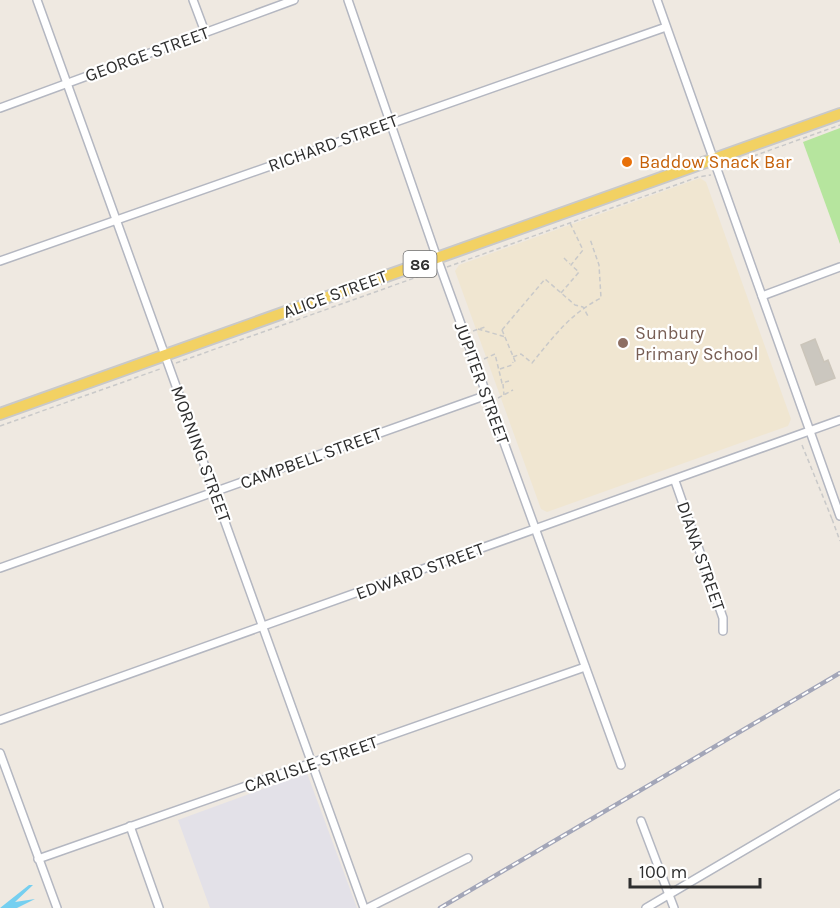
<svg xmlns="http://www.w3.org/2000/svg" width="840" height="908" viewBox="0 0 840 908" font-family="Karla,sans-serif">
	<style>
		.industrial { fill: #e3e1e8 }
		.education { fill: #f0e6d1 }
		.green { fill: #b6e59e }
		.water { fill: #75cff0 }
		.building { fill: #cbc7bf; stroke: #cbc5ba; stroke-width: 1.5 }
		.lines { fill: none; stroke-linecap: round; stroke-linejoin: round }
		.minor-casing { stroke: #b4b7c1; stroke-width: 10 }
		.primary-casing { stroke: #c9c9c9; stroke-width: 14 }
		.path { stroke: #c9c9c9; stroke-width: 1.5; stroke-dasharray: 4.5 3; stroke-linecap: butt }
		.minor { stroke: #fff; stroke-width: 7 }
		.primary { stroke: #f2d163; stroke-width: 10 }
		.rail-casing { stroke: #a3a6b8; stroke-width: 4.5 }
		.rail { stroke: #fff; stroke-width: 2; stroke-dasharray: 7; stroke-linecap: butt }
		.food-dot { fill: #e8710a; stroke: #fff; stroke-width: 2 }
		.education-dot { fill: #8d6e63; stroke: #fff; stroke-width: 2 }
		.labels { text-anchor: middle; stroke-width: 4.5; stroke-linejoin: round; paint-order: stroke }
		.shield { fill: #fff; stroke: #6d6d6d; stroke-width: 1.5 }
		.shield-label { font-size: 16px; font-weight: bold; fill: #2e2e2e }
		.street-label { font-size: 18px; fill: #2e2e2e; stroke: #fff }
		.food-label { font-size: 18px; fill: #c56008; stroke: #fff; text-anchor: start }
		.education-label { font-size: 18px; fill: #785e54; stroke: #fff; text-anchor: start }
	</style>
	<rect width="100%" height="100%" fill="#efe9e1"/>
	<path class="industrial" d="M307 773 357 908H210L178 820Z"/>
	<path class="education" d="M700 178 706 182 791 419 788 426 547 512 541 509 455 271 459 265Z"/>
	<path class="green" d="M840 128V244L803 142Z"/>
	<path class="water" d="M29 885H33L15 902 35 899 17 908H0Z"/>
	<path class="building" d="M815 339 824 362 828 360 835 378 816 385 801 345Z"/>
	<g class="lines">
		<defs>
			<g id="minor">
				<path d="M37 0 364 908"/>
				<path d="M193 0 205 32"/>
				<path d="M348 0 437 258 621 765"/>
				<path d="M657 0 840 516"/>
				<path d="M0 108 294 0"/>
				<path d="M0 261 666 27"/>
				<path d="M762 296 840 267"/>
				<path d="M675 481 723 618V631"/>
				<path d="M0 568 487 395"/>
				<path d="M0 720 840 420"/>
				<path d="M0 753 57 908"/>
				<path d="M641 821 674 908"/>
				<path d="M130 826 159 908"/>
				<path d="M38 859 585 667"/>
				<path d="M368 908 468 858"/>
				<path d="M646 908 840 794"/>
			</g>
			<path id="primary" d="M0 414 840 114"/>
		</defs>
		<use href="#minor" class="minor-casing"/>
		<use href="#primary" class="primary-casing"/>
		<g class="path">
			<path d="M727 169 734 163 840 125"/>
			<path d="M564 258 570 264"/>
			<path d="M447 267 698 177 711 175"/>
			<path d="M561 293 579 272 571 265 583 250 570 223"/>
			<path d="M478 329 506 337"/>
			<path d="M502 330 545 279 575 305 583 307 589 318"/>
			<path d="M502 330 515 361H512"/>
			<path d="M473 331 485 327"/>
			<path d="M513 357 521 354 532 363C553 337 571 313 601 298L599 265 590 239"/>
			<path d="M484 359 495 354 502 383 509 381"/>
			<path d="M176 363 434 271"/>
			<path d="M500 369 512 365 513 362"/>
			<path d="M503 384 504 395"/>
			<path d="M498 398 513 390"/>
			<path d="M0 426 160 369"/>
			<path d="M802 445 832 519"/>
			<path d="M832 519 840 541"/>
		</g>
		<use href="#minor" class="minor"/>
		<use href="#primary" class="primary"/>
		<defs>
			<path id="rail" d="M440 908 840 673"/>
		</defs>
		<use href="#rail" class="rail-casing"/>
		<use href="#rail" class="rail"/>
	</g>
	<circle class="food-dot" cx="627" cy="162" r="6"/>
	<circle class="education-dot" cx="623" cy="343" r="6"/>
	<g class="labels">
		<rect class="shield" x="403.5" y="251" width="33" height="26" rx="4.5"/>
		<g class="shield-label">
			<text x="420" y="270">86</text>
		</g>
		<g class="street-label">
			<text transform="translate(147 54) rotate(-20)" y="6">GEORGE STREET</text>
			<text transform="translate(333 143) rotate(-20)" y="6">RICHARD STREET</text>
			<text transform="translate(335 294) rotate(-20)" y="6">ALICE STREET</text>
			<text transform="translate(482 383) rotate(70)" y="6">JUPITER STREET</text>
			<text transform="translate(201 454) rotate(70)" y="6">MORNING STREET</text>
			<text transform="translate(311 458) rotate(-20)" y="6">CAMPBELL STREET</text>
			<text transform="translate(701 556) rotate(71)" y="6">DIANA STREET</text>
			<text transform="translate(420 571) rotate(-20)" y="6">EDWARD STREET</text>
			<text transform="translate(311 764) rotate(-19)" y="6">CARLISLE STREET</text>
		</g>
		<g class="food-label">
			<text x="639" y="168">Baddow Snack Bar</text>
		</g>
		<g class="education-label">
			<text x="635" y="339">Sunbury<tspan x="635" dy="21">Primary School</tspan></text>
		</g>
	</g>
	<path d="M630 878v9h130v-9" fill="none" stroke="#2e2e2e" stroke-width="3"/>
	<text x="639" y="878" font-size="18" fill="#2e2e2e" stroke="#ffffff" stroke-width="4.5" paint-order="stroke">100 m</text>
</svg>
